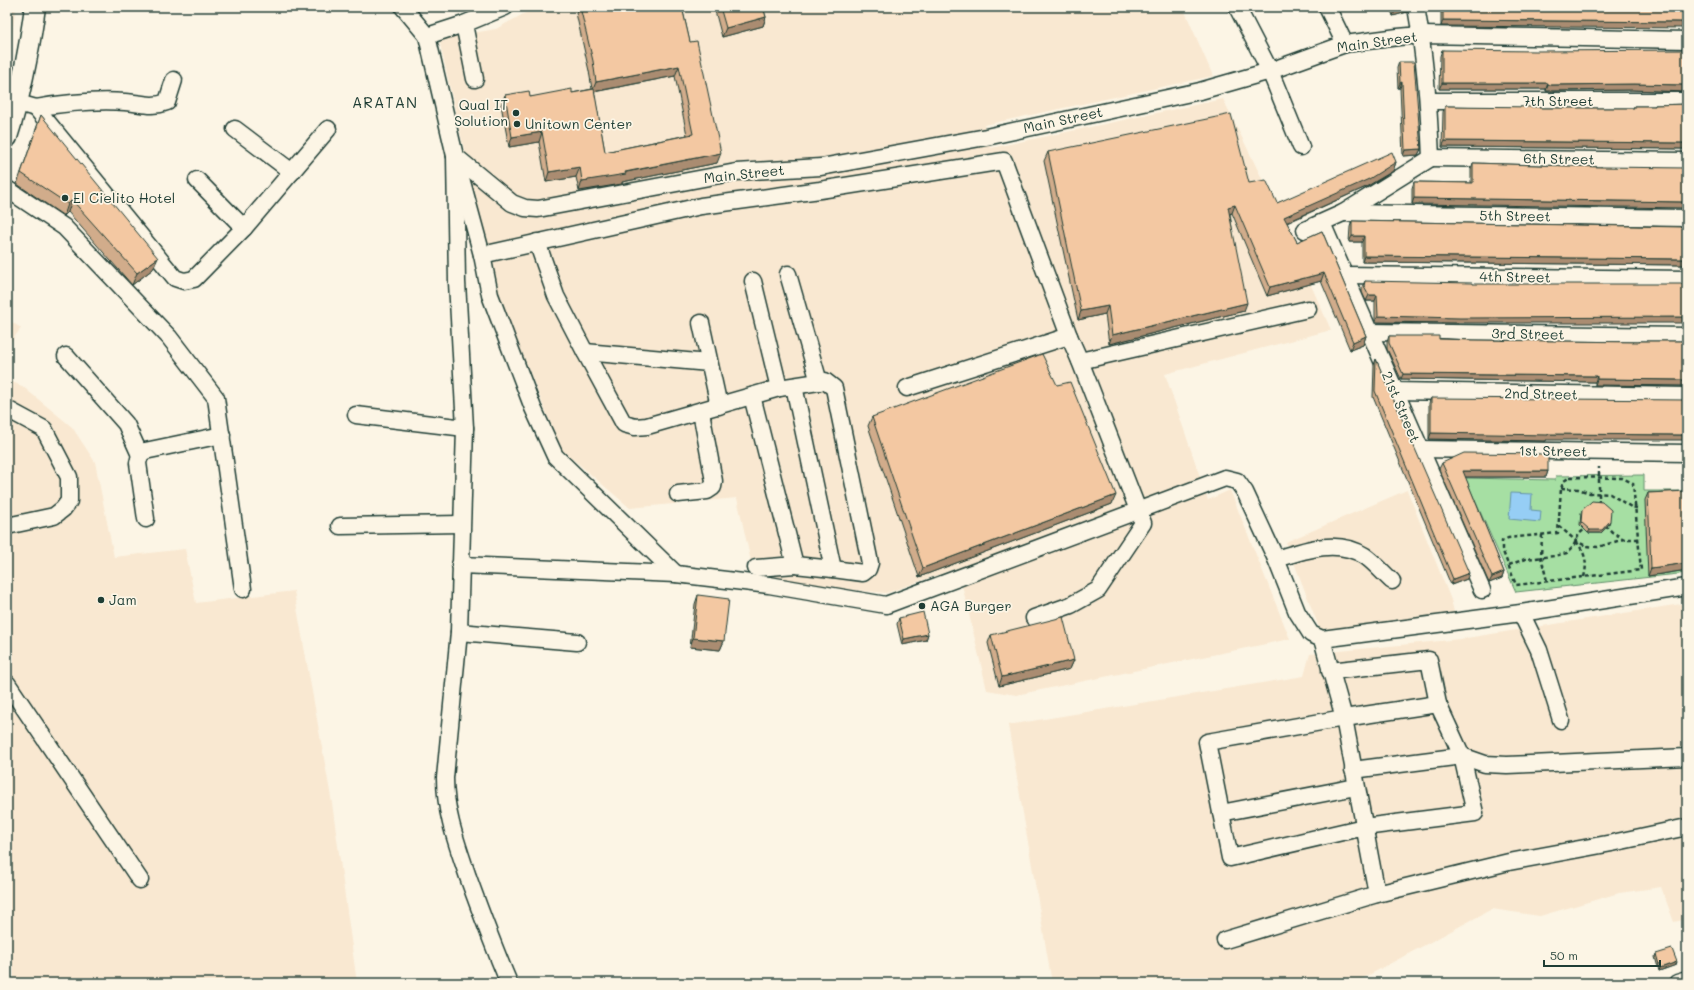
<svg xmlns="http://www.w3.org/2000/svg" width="1694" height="990" viewBox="0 0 1694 990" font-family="Mali,sans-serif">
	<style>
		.built { fill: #f9e8d1 }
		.green { fill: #a6dfa3; stroke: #628e6c }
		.water { fill: #96cef5; stroke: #6694a8 }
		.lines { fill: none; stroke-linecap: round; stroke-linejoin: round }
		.minor-casing { stroke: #1f3d34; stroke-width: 19 }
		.major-casing { stroke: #1f3d34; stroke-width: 23 }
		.path { stroke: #1f3d34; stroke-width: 2.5; stroke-dasharray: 4 3; stroke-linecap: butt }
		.minor { stroke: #fcf5e5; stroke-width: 16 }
		.major { stroke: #fcf5e5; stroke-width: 20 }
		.wall { fill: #d1ac8b; stroke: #1f3d34; fill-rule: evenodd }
		.shaded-wall { fill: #aa8c71; stroke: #1f3d34 }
		.building { fill: #f3c8a2; stroke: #1f3d34 }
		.poi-dot { fill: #1f3d34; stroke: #fcf5e5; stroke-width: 1.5 }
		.labels { text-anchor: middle; stroke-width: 3.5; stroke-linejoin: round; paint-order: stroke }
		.street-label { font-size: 14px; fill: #1f3d34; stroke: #fcf5e5 }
		.poi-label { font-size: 14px; fill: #1f3d34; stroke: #fcf5e5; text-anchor: start }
		.neighbourhood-label { font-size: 15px; letter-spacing: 1px; fill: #1f3d34; stroke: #fcf5e5 }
	</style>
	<rect width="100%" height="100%" fill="#fcf5e5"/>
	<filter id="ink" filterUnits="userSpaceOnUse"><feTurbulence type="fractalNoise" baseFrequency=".025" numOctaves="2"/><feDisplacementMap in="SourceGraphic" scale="8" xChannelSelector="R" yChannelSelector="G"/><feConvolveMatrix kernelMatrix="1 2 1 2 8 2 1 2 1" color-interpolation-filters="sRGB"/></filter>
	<g filter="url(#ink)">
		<g class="built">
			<path d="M7 7H16L7 66Z"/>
			<path d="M536 7H1183L1213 76 984 125 991 148 1223 99 1276 207 1331 330 1165 374 1208 500 1230 490 1290 639 1016 695 987 690 958 568 886 593 755 580 737 498 630 508 561 449 495 286 439 39 496 29Z"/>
			<path d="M7 319 21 328 7 347Z"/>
			<path d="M7 380 22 386 72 427 95 462 114 557 185 549 196 603 294 591 332 803 357 983H7Z"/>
			<path d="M1407 490 1451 600 1455 616 1320 630 1286 542Z"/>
			<path d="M1687 603V919L1674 922 1661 887 1619 893 1540 916 1492 909 1354 983H1052L1008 725 1304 676 1310 654 1460 639Z"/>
		</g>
		<path class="green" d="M1644 475V491H1687V573L1516 592 1465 478 1555 480 1556 476Z"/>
		<path class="water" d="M1511 493 1532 494 1531 510 1541 511 1540 522 1509 519Z"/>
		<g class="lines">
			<defs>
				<g id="minor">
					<path d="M403 7 427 36 455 156 482 255 490 295 533 408 555 456 676 574"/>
					<path d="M1237 7 1270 71 1301 147"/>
					<path d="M1327 7 1345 44"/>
					<path d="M1416 7C1425 57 1429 107 1431 158"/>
					<path d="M464 24 475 79"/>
					<path d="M427 36 464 24 505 7"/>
					<path d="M1429 101H1687"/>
					<path d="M18 103 36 108 175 278 184 281 194 279 244 228 328 129"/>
					<path d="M36 108C65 103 96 100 125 102 141 103 152 108 167 102L174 80"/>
					<path d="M235 129 292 172"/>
					<path d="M455 156 512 203 525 208 538 209 736 172 821 167 986 137 1200 91 1270 71 1345 44 1398 37 1421 35 1687 40"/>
					<path d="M455 156 457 282 465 428 459 632 445 778C445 813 457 844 468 877 481 913 494 948 509 983"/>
					<path d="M1431 158 1687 161"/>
					<path d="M197 180 244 228"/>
					<path d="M7 189 64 227 169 337 216 398 243 589"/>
					<path d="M1343 213 1687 218"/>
					<path d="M1322 223 1482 590"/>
					<path d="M1305 230 1343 213 1431 158"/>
					<path d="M537 242 556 296 585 352 624 424 635 427 647 426 779 388 825 381 834 388 870 563 868 569 863 573 833 569 794 386"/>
					<path d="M482 255 701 206 820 190 1004 161 1069 336 1080 361 1143 523 1098 590 1071 605 1034 618"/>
					<path d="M788 274 819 382"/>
					<path d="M1344 275 1687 279"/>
					<path d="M753 281 779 388"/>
					<path d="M701 323 719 406"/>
					<path d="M1369 332 1687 336"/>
					<path d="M585 352 709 363"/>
					<path d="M66 356 126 424 140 455"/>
					<path d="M1080 361 1308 309"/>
					<path d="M907 388 1069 336"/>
					<path d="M1394 391 1687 396"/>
					<path d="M752 396 795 565 756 568"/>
					<path d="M7 409 44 429 69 477V501L63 509 54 516 7 526"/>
					<path d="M356 415 465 428"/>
					<path d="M1420 449 1687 453"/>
					<path d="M678 494 707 491 713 487 714 481 701 412"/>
					<path d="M146 519 138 463 140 455 145 451 222 435"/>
					<path d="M340 526 461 524"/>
					<path d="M1276 559C1304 550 1338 538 1365 556 1375 563 1383 573 1392 581"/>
					<path d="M460 565 676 574 769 585 886 605 1225 478 1237 481 1245 492 1276 559 1297 612 1311 634 1322 639 1521 613 1687 587"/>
					<path d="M795 565 833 569"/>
					<path d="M1521 613 1539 650 1561 720"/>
					<path d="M459 632 577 642"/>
					<path d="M1322 639 1344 718 1377 894 1509 862 1612 843 1687 827"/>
					<path d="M1330 671 1429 660 1438 704"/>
					<path d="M7 683 140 880"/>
					<path d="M1438 704 1462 756 1475 813 1364 827 1230 858 1207 742 1344 718Z"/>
					<path d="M1353 770 1462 756 1485 764 1507 765 1687 757"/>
					<path d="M1221 813 1356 787"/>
					<path d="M1225 940 1377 894"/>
					<path d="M1677 983 1687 980"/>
				</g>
				<path id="major" d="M7 137C21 94 29 51 35 7"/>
			</defs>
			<use href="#minor" class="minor-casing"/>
			<use href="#major" class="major-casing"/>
			<g class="path">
				<path d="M1570 477 1622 478 1633 483 1641 570 1516 585 1502 549V541L1508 538 1558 533 1561 488 1564 481Z"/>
				<path d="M1561 488 1578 489 1590 493 1610 494 1631 507 1637 508"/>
				<path d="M1599 504V467"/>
				<path d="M1605 525 1612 532 1624 539"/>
				<path d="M1559 526 1576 541 1586 546 1598 547 1624 539H1639"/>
				<path d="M1542 535 1541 557 1547 581"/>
				<path d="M1576 541C1585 553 1588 562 1584 577"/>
				<path d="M1509 565 1525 559 1555 556 1567 553 1573 547 1579 534 1587 527"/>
			</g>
			<use href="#minor" class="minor"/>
			<use href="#major" class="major"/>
		</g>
		<g class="wall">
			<path d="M578 7H682L717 163 622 182V184L579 191 576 177 546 182 539 142 509 147 501 105 505 95 530 97 572 93 592 89 589 71 576 13ZM675 76 687 135 605 152 594 92Z"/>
			<path d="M714 7H763L766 17 763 26 722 37Z"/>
			<path d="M1390 7H1409L1407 12 1393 16Z"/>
			<path d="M1429 7H1687L1441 26V8H1429Z"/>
			<path d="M1442 50 1687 92 1632 90 1546 91V89H1439L1440 56Z"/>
			<path d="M1399 62 1421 149 1418 155 1403 156 1400 88H1398L1397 68Z"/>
			<path d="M1687 104V149L1442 147 1443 112 1445 106 1540 108H1634V106H1655V105Z"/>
			<path d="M41 115 153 269 132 285 68 212 64 216 17 184Z"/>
			<path d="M1048 152 1249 183 1277 203 1396 162 1393 171 1366 187 1287 223 1297 242 1322 231 1366 336 1363 345 1350 350 1321 281 1267 296 1232 213 1230 214 1244 311 1109 344 1105 314 1078 320 1044 161Z"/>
			<path d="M1473 163 1602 167 1412 204V188L1414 182 1471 183V169Z"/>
			<path d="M1352 221 1687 227V265L1362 262V242H1349L1350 227Z"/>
			<path d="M1365 281 1458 323 1375 322V301H1366L1362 292V287Z"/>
			<path d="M1389 336 1473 340 1639 342 1640 341H1687V386L1595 385V382L1401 379 1387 349V342Z"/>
			<path d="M1376 359 1467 579 1451 585 1373 397 1374 365Z"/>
			<path d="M1057 385 1112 504 919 577 868 426 872 417Z"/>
			<path d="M1431 398 1546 440V441L1429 439V403Z"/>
			<path d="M1442 463 1548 471 1546 477H1465L1504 572 1502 578 1489 583 1439 469Z"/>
			<path d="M1687 491V570L1648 576 1645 500 1648 493Z"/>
			<path d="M1582 510 1609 524 1601 533H1588L1580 525 1581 513Z"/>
			<path d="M698 595 724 641 720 650 690 647 695 604Z"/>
			<path d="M899 618 928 634 926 640 902 645 897 624Z"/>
			<path d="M991 635 1074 660 1070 669 999 686 988 643Z"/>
			<path d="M1656 954 1676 965 1659 971 1655 957Z"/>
		</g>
		<g class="shaded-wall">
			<path d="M1407 7H1409L1407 12 1393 16 1395 11Z"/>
			<rect x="1429" y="7" width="12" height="1"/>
			<path d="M766 17 763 26 722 37 726 28Z"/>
			<path d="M1443 20 1687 22V28L1441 26Z"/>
			<path d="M679 66 675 76 592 92 596 82Z"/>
			<path d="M1402 82 1400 88H1398L1400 83Z"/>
			<path d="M1442 83H1548L1546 89H1439Z"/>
			<path d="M1634 84 1687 85V92L1632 90 1546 91 1548 85Z"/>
			<path d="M542 132 539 142 509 147 512 137Z"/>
			<path d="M1445 141 1687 143V149L1442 147Z"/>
			<path d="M1421 149 1418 155 1403 156 1405 150Z"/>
			<path d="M721 153 717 163 622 182V184L579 191 582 181Z"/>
			<path d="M1396 162 1393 171 1366 187 1281 225 1284 217Z"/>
			<path d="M580 167 576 177 546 182 549 172Z"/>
			<path d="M1414 198 1687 202V208L1412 204Z"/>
			<path d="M72 200 68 212 64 216 68 204Z"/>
			<path d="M1235 205 1232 213 1225 215 1228 207Z"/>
			<path d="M1352 236H1364L1362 242H1349Z"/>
			<path d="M1364 256 1687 259V265L1362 262Z"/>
			<path d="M158 258 153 269 132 285 137 273Z"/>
			<path d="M1324 273 1321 281 1267 296 1270 287Z"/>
			<path d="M1369 295H1377L1375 301H1366Z"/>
			<path d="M1247 303 1244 311 1109 344 1112 335Z"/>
			<path d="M1108 306 1105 314 1078 320 1081 311Z"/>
			<path d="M1378 316 1687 317V323H1458L1375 322Z"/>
			<path d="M1366 336 1363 345 1350 350 1353 342Z"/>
			<path d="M1403 374 1597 376 1595 382 1401 379Z"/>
			<path d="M1597 379 1687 380V386L1595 385Z"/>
			<path d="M1431 433 1687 435V440H1546V441L1429 439Z"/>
			<path d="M1463 471H1548L1546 477H1461Z"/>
			<path d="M1116 495 1112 504 919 577 923 568Z"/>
			<path d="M1610 521 1609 524 1601 533H1588L1590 530Z"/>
			<path d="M1687 563V570L1648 576 1651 568Z"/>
			<path d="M1504 572 1502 578 1489 583 1492 577Z"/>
			<path d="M1469 573 1467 579 1451 585 1453 579Z"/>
			<path d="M928 634 926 640 902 645 904 639Z"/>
			<path d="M693 638 724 641 720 650 690 647Z"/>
			<path d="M1074 660 1070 669 999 686 1002 677Z"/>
			<path d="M1677 962 1676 965 1659 971 1660 968Z"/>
		</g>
		<g class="building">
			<path d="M580 7H682L690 42 697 41 721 153 625 172 626 174 582 181 580 167 549 172 542 132 512 137 505 95 529 91 530 97 572 89V93L594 89 605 152 693 134 679 66 596 82 593 61Z"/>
			<path d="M720 7H763L766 17 726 28Z"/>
			<path d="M1394 7H1407L1395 11Z"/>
			<path d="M1443 7H1687V22L1443 20Z"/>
			<path d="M1442 50 1537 51 1687 50V85L1634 84 1548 85V83H1442Z"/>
			<path d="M1399 62H1414L1421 149 1405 150 1402 82 1400 83Z"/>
			<path d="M1687 104V143L1445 141V106L1540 107V108H1634V106H1655V105Z"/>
			<path d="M1231 114 1249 183 1266 180 1277 203 1392 152 1396 162 1369 179 1284 217 1297 242 1322 231 1366 336 1353 342 1324 273 1270 287 1235 205 1228 207 1247 303 1112 335 1108 306 1081 311 1048 152Z"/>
			<path d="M41 115 158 258 137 273 72 200 68 204 21 173Z"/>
			<path d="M1473 163 1602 167 1687 168V202L1414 198V182L1473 183Z"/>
			<path d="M1352 221 1687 227V259L1364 256V236H1352Z"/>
			<path d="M1365 281 1472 283V284H1687V317L1460 318 1378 316 1377 295H1369L1364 286Z"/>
			<path d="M1389 336H1439V339L1473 340 1640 342V341H1687V380L1597 379V376L1403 374 1389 343Z"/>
			<path d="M1042 354 1057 385 1070 382 1116 495 923 568 872 417Z"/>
			<path d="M1376 359 1469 573 1453 579 1375 391Z"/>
			<path d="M1431 398 1687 400V435L1548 434V435L1431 433Z"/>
			<path d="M1464 453 1548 454V471H1463L1504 572 1492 577 1442 463Z"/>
			<path d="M1687 491V563L1651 568 1648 493Z"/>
			<path d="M1592 501 1602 502 1611 510 1610 521 1602 530H1590L1581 522 1582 510Z"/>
			<path d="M698 595 729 599 724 641 693 638Z"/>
			<path d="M923 612 928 634 904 639 899 618Z"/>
			<path d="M1063 617 1074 660 1002 677 991 635Z"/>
			<path d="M1672 949 1677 962 1660 968 1656 954Z"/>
		</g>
	</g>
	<g class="poi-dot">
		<circle cx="516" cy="113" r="4"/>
		<circle cx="517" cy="124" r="4"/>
		<circle cx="65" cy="198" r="4"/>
		<circle cx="101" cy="600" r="4"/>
		<circle cx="922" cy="606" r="4"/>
	</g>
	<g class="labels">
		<g class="street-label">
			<text transform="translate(1377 42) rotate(-8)" y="5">Main Street</text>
			<text x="1558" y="106">7th Street</text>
			<text transform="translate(1063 120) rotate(-12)" y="5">Main Street</text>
			<text transform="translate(1559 159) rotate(1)" y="5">6th Street</text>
			<text transform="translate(744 174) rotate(-6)" y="5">Main Street</text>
			<text transform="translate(1515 216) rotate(1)" y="5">5th Street</text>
			<text transform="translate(1515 277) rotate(1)" y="5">4th Street</text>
			<text transform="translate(1528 334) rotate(1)" y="5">3rd Street</text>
			<text transform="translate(1541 394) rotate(1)" y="5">2nd Street</text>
			<text transform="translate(1401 407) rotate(67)" y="5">21st Street</text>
			<text transform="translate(1553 451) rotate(1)" y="5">1st Street</text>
		</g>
		<g class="poi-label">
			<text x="508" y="110" text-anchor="end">Qual IT<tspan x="508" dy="16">Solution</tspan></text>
			<text x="525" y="129">Unitown Center</text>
			<text x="73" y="203">El Cielito Hotel</text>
			<text x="109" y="605">Jam</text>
			<text x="930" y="611">AGA Burger</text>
		</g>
		<g class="neighbourhood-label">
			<text x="385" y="108">ARATAN</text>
		</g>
	</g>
	<rect width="1694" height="990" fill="none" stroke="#fcf5e5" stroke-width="24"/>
	<rect x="12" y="12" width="1670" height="966" fill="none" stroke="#1f3d34" stroke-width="1.5" filter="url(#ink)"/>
	<path d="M1544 960v6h116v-6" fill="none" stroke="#1f3d34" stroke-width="2"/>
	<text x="1550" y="960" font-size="12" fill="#1f3d34" stroke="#fcf5e5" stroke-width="3" paint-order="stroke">50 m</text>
</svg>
